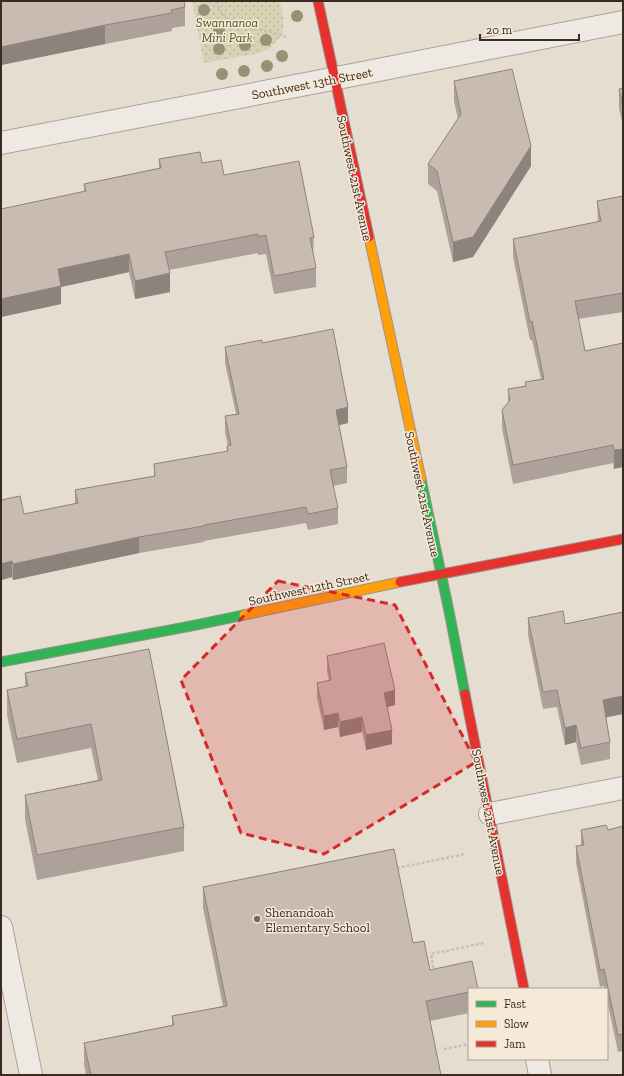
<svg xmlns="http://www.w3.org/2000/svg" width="624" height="1076" viewBox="0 0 624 1076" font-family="'Zilla Slab',serif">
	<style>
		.park { fill: url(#park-dots) }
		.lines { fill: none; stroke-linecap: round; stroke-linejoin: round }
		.street-casing { stroke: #aca299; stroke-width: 24 }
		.fast-casing { stroke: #9b928a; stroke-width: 11 }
		.slow-casing { stroke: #9b928a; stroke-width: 11 }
		.jam-casing { stroke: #9b928a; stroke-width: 11 }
		.path { stroke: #c7c0b9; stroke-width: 2.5; stroke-dasharray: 3 2; stroke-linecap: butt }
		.street { stroke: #eee9e2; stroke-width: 22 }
		.fast { stroke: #30b455; stroke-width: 9 }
		.slow { stroke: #ff9f0a; stroke-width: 9 }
		.jam { stroke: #e5322d; stroke-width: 9 }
		.tree { fill: #949374 }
		.wall { fill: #aea199 }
		.shaded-wall { fill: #8d837d }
		.building { fill: #cabbb2; stroke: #8d837d }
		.marked { fill: #d62828; fill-opacity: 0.2; stroke: #d62828; stroke-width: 3; stroke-dasharray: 8 5; stroke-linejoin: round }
		.poi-dot { fill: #77695f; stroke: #f5e9d8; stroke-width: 1.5 }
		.labels { text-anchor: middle; stroke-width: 3; stroke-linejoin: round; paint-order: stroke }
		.park-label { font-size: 13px; font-style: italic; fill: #515628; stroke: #f5e9d8 }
		.street-label { font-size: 13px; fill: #3b2a21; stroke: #f5e9d8 }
		.poi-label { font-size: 13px; fill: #3b2a21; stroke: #f5e9d8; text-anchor: start }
	</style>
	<defs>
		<pattern id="park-dots" width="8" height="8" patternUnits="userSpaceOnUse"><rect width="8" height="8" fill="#d8d3b4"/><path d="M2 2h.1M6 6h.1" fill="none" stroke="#bab59a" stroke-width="1.8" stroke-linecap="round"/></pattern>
	</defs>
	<rect width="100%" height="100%" fill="#e6ddd1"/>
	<path class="park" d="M192 1H280L283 15 284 28 282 34 277 41 270 48 260 53 204 63Z"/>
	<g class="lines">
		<defs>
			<g id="street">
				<path d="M1 143C208 103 416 63 623 22"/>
				<path d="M490 814 623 788"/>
				<path d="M1 927 31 1075"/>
				<path d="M537 1059 540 1075"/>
			</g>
			<g id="fast">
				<path d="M421 479 449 611 465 694"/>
				<path d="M1 662 191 626 244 615"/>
			</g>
			<g id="slow">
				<path d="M369 237 421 479"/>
				<path d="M244 615 400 582"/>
			</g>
			<g id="jam">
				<path d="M318 1 369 237"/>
				<path d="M400 582 623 539"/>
				<path d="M465 694 524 989"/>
			</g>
		</defs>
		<use href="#street" class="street-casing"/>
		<use href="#fast" class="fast-casing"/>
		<use href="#slow" class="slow-casing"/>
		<use href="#jam" class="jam-casing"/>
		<g class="path">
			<path d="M216 1C224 26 249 27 271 32 276 34 281 36 286 37"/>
			<path d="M397 868 465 854"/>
			<path d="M434 973 431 954 484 943"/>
			<path d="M444 1049 469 1044"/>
		</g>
		<use href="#street" class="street"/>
		<use href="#fast" class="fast"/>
		<use href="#slow" class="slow"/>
		<use href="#jam" class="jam"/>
	</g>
	<g class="tree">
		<circle cx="204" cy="10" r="6"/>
		<circle cx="297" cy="16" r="6"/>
		<circle cx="219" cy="30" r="6"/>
		<circle cx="266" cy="40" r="6"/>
		<circle cx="245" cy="45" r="6"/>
		<circle cx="219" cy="49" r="6"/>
		<circle cx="282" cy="56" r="6"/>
		<circle cx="267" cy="66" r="6"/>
		<circle cx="244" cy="71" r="6"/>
		<circle cx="222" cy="74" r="6"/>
	</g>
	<g class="wall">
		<path d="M1 1 185 7V26L172 28V31L105 44 1 65Z"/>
		<path d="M454 81 531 166 473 257 453 262 437 191 428 184V164L458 119 454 101Z"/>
		<path d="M623 88V126L619 108V89Z"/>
		<path d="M159 159 202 163 224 175 314 237 313 255 316 268V287L274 294 266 254 258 255V253L169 270 170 292 135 299 129 272 61 287V304L1 317 84 191V184L159 168Z"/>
		<path d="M623 196V312L578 319 585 351 623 343 614 469 613 463 513 484 502 428V410L508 403V389L525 386V382L541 379 532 340H530L513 257V239L598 222 597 201Z"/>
		<path d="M262 343 348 423 339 425 347 467V483L333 486 338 508V524L308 530 306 523 204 541V542L139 553 13 580 12 577 1 580 24 514 75 504V490L154 476V464L227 452V446H228L225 432V416L236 414 225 363V347Z"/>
		<path d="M622 598H623V714L606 717 610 742V759L581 765 576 742 565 745 557 707 543 709 528 635V618L565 624 622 612Z"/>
		<path d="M149 649 184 827V851L37 880 25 819V795L98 780 91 748 17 763 7 715V690L25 687V673Z"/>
		<path d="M327 656 395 705 387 707 392 744 366 750 362 732 340 737 338 727 324 730 317 698V683L329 681 327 671Z"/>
		<path d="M623 826V1051L618 1052 607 1000V989H605L604 986 600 987 576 863V846L581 845V830H608Z"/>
		<path d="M203 887 413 943 430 970 469 989V1013L430 1021 441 1075H86L84 1064V1043L172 1025V1016L223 1006 203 908Z"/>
	</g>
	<g class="shaded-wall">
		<path d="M105 25V44L1 65V47Z"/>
		<path d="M531 146V166L473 257 453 262V242Z"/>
		<path d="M129 254V272L61 287V304L1 317V299L58 269Z"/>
		<path d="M170 273V292L135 299V281Z"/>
		<path d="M348 407V423L336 426V410Z"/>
		<path d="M623 449V467L614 469V450Z"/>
		<path d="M139 537V553L13 580V564Z"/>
		<path d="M12 561V577L1 580V564Z"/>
		<path d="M395 690V705L384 708V693Z"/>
		<path d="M623 696V714L603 718V700Z"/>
		<path d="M338 713V727L324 730V716Z"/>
		<path d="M362 717V732L340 737V722Z"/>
		<path d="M576 725V742L565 745V728Z"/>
		<path d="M392 730V744L366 750V735Z"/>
	</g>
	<g class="building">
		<path d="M1 1H184L185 7 171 10 172 13 105 25 1 47Z"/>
		<path d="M512 69 531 146 473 237 453 242 437 171 428 164 461 114 454 81Z"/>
		<path d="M623 88V106L619 89Z"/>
		<path d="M200 152 202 163 221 160 224 175 299 161 314 237 310 238 316 268 274 276 266 235 258 237V234L165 252 170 273 135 281 129 254 58 269 61 286 1 299V209L86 191 84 184 161 168 159 159Z"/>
		<path d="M623 196V293L575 301 585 351 623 343V449L614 450 613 445 513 465 502 410 510 400 508 389 526 386 525 382 544 379 532 321 530 322 513 239 601 221 597 201Z"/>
		<path d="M333 329 348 407 336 410 347 467 330 470 338 508 308 514 306 507 204 525V526L139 537 13 564 12 561 1 564V500L20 496 24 514 78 503 75 490 155 476 154 464 228 451 227 446 231 445 225 416 239 414 225 347 262 340V343Z"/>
		<path d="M563 611 565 624 623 612V696L603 700 610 742 581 748 576 725 565 728 557 690 543 692 528 618Z"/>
		<path d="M384 643 395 690 384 693 392 730 366 735 362 717 340 722 338 713 324 716 317 683 331 680 327 656Z"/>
		<path d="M149 649 184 827 37 855 25 795 102 780 91 724 17 739 7 690 28 686 25 673Z"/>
		<path d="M606 825 608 830 623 826V1034L618 1035 604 969 600 970 576 846 584 845 581 830Z"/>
		<path d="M394 849 413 943 424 941 430 970 472 961 478 989H469V992L426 1001 441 1075H91L84 1043 174 1025 172 1016 227 1006 203 887Z"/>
	</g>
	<path class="marked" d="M278 581 395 605 476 762 324 854 241 833 181 680Z"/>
	<circle class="poi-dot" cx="257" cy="919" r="4"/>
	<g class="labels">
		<g class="park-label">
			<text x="227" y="27">Swannanoa<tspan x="227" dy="15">Mini Park</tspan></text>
		</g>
		<g class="street-label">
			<text transform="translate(312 83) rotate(-11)" y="5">Southwest 13th Street</text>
			<text transform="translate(355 178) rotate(78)" y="5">Southwest 21st Avenue</text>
			<text transform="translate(423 494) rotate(78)" y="5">Southwest 21st Avenue</text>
			<text transform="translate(309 588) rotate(-12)" y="5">Southwest 12th Street</text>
			<text transform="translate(489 812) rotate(79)" y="5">Southwest 21st Avenue</text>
		</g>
		<g class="poi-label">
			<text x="265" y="917">Shenandoah<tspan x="265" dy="15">Elementary School</tspan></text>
		</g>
	</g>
	<rect width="624" height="1076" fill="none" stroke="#3b2a21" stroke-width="4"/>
	<rect x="468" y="988" width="140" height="72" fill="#f5e9d8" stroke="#ab9d8f"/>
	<rect x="476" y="1001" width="20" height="6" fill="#30b455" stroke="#ab9d8f"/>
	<text x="504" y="1008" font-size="12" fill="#3b2a21">Fast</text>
	<rect x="476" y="1021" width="20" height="6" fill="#ff9f0a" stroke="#ab9d8f"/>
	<text x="504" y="1028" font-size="12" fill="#3b2a21">Slow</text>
	<rect x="476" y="1041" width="20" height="6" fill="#e5322d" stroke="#ab9d8f"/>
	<text x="504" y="1048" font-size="12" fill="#3b2a21">Jam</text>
	<path d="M480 34v6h99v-6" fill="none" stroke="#3b2a21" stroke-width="2"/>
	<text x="486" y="34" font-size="12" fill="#3b2a21" stroke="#f5e9d8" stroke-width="3" paint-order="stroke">20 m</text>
</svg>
